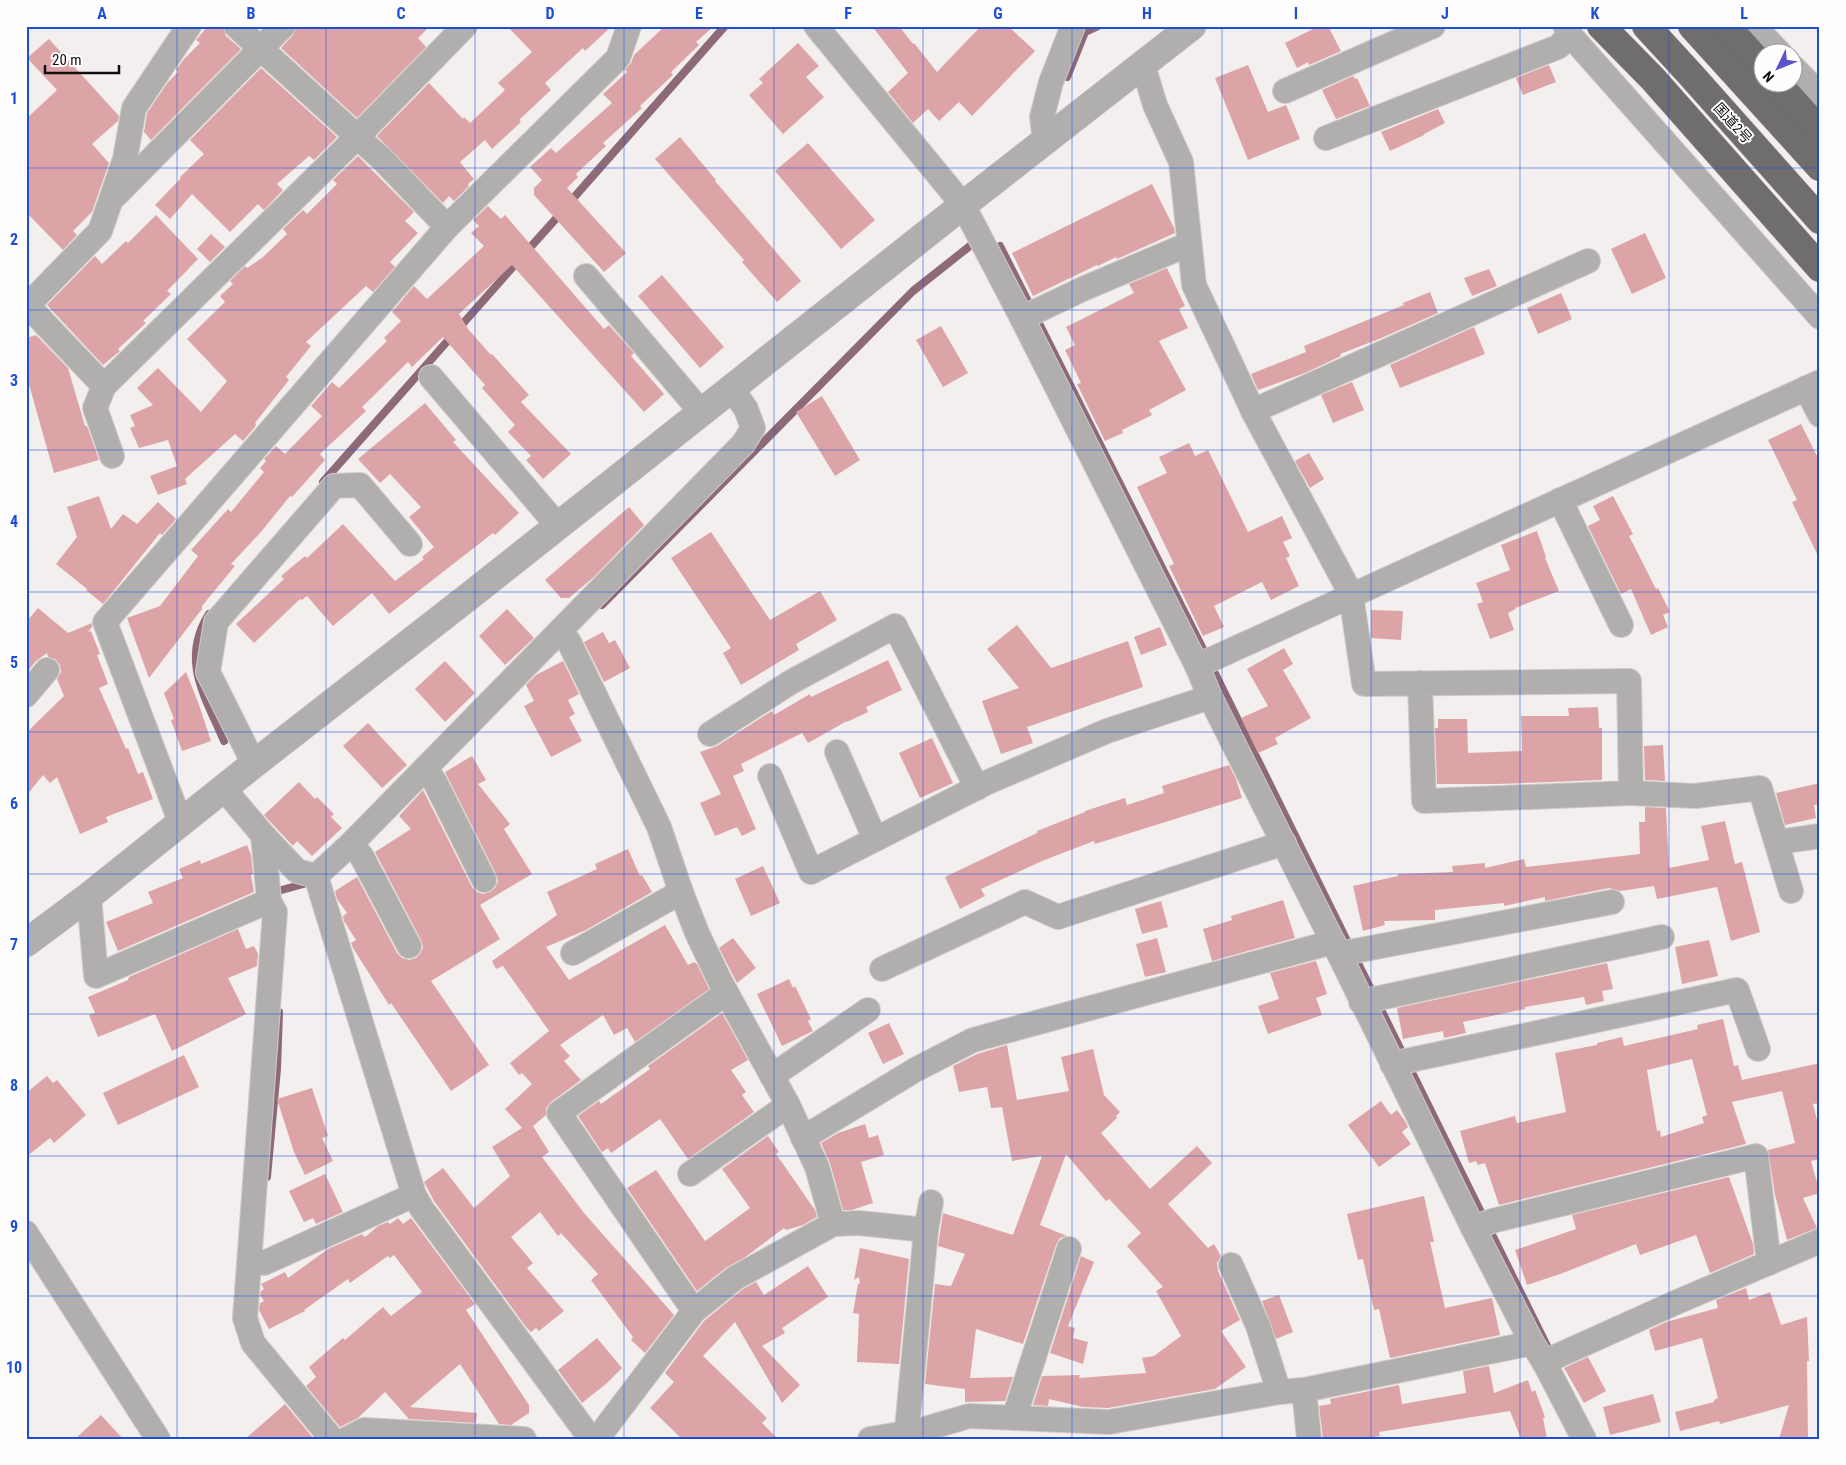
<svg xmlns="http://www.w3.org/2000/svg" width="1846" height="1465" viewBox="0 0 1846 1465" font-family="'Roboto Condensed','Noto Sans JP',sans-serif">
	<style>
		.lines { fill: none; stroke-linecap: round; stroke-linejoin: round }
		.stream { stroke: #8e6a79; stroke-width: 8 }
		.building { fill: #dda4a7; fill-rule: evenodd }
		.minor-casing { stroke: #cfcbca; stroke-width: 26 }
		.tertiary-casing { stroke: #cfcbca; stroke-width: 29 }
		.trunk-casing { stroke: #cfcbca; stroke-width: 29 }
		.minor { stroke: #b0afae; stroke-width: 24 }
		.tertiary { stroke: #b0afae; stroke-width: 28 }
		.trunk { stroke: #706e6c; stroke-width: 28 }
		.grid { fill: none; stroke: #1d4ed8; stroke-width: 1; stroke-opacity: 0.55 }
		.labels { text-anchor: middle; stroke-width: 4; stroke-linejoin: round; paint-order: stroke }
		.street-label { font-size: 14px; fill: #100e0e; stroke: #fffdfd }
		.neatline { fill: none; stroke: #1d4ed8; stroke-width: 2 }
		.grid-label { font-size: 16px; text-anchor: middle; font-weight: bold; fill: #1d4ed8 }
	</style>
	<rect width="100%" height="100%" fill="#f3efee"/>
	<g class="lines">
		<g class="stream">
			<path d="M1067 77 1085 32 1098 26"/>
			<path d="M569 203 725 26"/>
			<path d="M1000 246 1200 643 1548 1348"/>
			<path d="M526 252 562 212"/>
			<path d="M323 482 519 260"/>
			<path d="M602 605 913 291 975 242"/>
			<path d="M209 614C180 660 205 696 224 741"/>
			<path d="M278 891 307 883"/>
			<path d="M267 1177 277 1069 279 1012"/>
		</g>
	</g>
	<g class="building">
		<path d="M208 26H223L226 36 241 49 151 140 144 132 147 113 168 82 178 72 176 70 184 59 200 43 196 40Z"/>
		<path d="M296 26H430L418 38 426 47 357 118 281 48 293 35Z"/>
		<path d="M507 26H612L585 51 583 48 545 83 551 90 519 120 521 122 492 149 485 140 460 162 474 179 468 184 469 186 454 201 449 196 443 203 377 136 429 83 463 119 464 117 470 123 505 90 498 83 532 52Z"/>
		<path d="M665 26H714L696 42 699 45 671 72 673 75 640 106 642 108 603 143 606 146 576 174 578 177 567 188 626 253 604 272 534 195V188L542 180 530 167 551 148 556 153 612 103 603 94 627 72 625 70 631 63 634 55Z"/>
		<path d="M872 26H899L913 44 914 43 937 72 981 26H1008L1035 51 972 116 959 102 939 121 928 109 913 123 888 92 908 73Z"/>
		<path d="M1319 26H1328L1341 51 1309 65 1308 62 1297 68 1285 43Z"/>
		<path d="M49 39 119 116 118 121 92 144 109 163 92 212 73 231 77 235 63 250 26 212V119L57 90 27 58Z"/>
		<path d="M798 43 819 66 806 77 824 97 783 134 749 95 763 83 759 79Z"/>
		<path d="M1248 65 1268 112 1286 105 1300 139 1248 160 1215 78Z"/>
		<path d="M1549 65 1556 82 1523 95 1516 78Z"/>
		<path d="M261 68 337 137 314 160 309 156 277 184 283 190 264 210 258 204 230 232 192 194 170 219 155 205 181 178 180 177 204 154 190 140Z"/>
		<path d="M1353 76 1355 79 1357 78 1370 106 1336 119 1322 90Z"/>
		<path d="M1438 109 1445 123 1424 134V135L1390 151 1381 132Z"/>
		<path d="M680 137 716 180 715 181 801 281 777 302 742 262 744 260 655 159Z"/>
		<path d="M808 143 875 220 841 249 775 171Z"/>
		<path d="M358 156 414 212 405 221 418 233 390 262 395 267 373 292 366 286 306 342 311 346 286 377 289 380 255 423 256 424 255 427 243 441 235 434 185 479 187 484 158 495 150 476 177 466 168 440 139 448 130 428 135 426 130 415 153 405 137 388 158 368 201 412 227 381 187 339 225 302 220 296 233 284 230 281 245 266 247 268 262 258 287 234 283 229 303 210 307 214 337 184 333 180Z"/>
		<path d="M1152 184 1174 228 1175 233 1117 259 1116 257 1098 266 1097 265 1033 296 1012 253Z"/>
		<path d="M488 206 501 219 505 215 604 329 609 325 634 353 631 356 664 394 644 412 512 265 459 314 468 329 491 355 492 354 529 395 521 402 571 454 543 479 526 460 531 456 508 432 515 425 482 388 485 385 443 337 412 367 408 362 362 407 366 411 320 454 325 460 292 497 290 496 261 532 231 564 235 566 202 606V609L149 678 127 618 160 606 198 556 191 550 228 509 231 512 264 472 260 468 266 461 264 459 276 446 285 454 322 416 311 406 332 382 339 388 387 341 384 338 401 321 392 312 414 286 427 299 484 246 471 233 479 226 473 220Z"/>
		<path d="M156 215 198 259 167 291 171 294 143 321 146 323 118 349 120 351 103 365 47 305 95 256 102 264 126 241 128 243Z"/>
		<path d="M1645 233 1666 278 1632 294 1611 249Z"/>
		<path d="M211 234 225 247 210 262 197 249Z"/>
		<path d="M1167 268 1185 306 1179 309 1188 328 1159 341 1186 390 1149 410 1152 415 1122 430 1123 433 1105 441 1077 384 1081 383 1065 350 1075 345 1066 327 1134 293 1129 284Z"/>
		<path d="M1489 269 1497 286 1472 296 1464 278Z"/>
		<path d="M662 275 724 347 700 368 638 296Z"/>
		<path d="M1430 292 1438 313 1379 339 1340 354 1341 356 1305 373 1258 390 1251 374 1306 352 1304 346 1404 305 1403 303Z"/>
		<path d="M1561 293 1572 319 1538 334 1527 308Z"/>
		<path d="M941 326 968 373 943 387 916 340Z"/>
		<path d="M1474 327 1485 354 1400 388 1390 365Z"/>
		<path d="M36 335 68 368 85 426H87L99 460 54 473 26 374V338Z"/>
		<path d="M1352 382 1364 410 1333 423 1321 395Z"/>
		<path d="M822 396 860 460 835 476 796 412Z"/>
		<path d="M425 403 456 440 453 442 519 513 495 535 493 533 389 614 372 593 333 626 307 596 302 600 300 599 254 643 236 624 284 579 281 576 305 556 307 558 343 524 395 581 424 559 422 557 434 547 409 517 421 507 390 474 380 483 358 459Z"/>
		<path d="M1801 424 1820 462V560L1792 502 1797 500 1768 440Z"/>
		<path d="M1189 443 1195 456 1208 450 1248 532 1282 516 1292 538 1283 542 1290 556 1286 558 1299 586 1271 600 1262 582 1214 606 1224 627 1203 636 1169 566 1174 564 1137 487 1167 473 1159 457Z"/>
		<path d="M1309 453 1324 479 1310 488 1295 461Z"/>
		<path d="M99 496 111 529 123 514 137 524 158 502 176 519 162 535 160 533 103 604 86 590 87 589 56 564 77 537 67 507Z"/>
		<path d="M1613 496 1633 534 1629 536 1656 589 1658 588 1670 612 1663 615 1668 627 1651 635 1631 589 1621 594 1588 526 1600 520 1593 506Z"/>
		<path d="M629 507 644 525 594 577 569 598H561L545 580Z"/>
		<path d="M1537 531 1546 557 1545 558 1559 591 1515 608 1516 609 1508 613 1514 630 1490 639 1477 604 1483 602 1476 583 1510 570 1501 545Z"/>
		<path d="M711 532 770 620 820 591 837 620 796 644 799 650 741 685 723 653 731 648 671 558Z"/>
		<path d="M38 608 68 633 92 623V627L88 632 91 631 100 654 97 655 108 684 99 688 126 749 128 748 138 774 143 772 153 799 106 817 108 822 80 834 57 777 50 783 43 775 26 796V733L64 696 57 679 61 672 60 665 55 659 48 657 47 653 36 661 26 673V622Z"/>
		<path d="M507 609 534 638 505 665 479 636Z"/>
		<path d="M1371 610 1403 611 1401 640 1371 638Z"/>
		<path d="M1017 625 1051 668 1128 641 1143 687 1027 727 1033 743 1001 754 982 701 1019 688 987 649Z"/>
		<path d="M1160 627 1167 645 1141 655 1134 637Z"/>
		<path d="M603 632 609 643 615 640 630 668 604 682 584 642Z"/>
		<path d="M1284 648 1293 664 1283 670 1311 718 1275 738 1278 744 1258 753 1241 718 1268 706 1247 669Z"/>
		<path d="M888 660 902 690 866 707 868 712 847 722V721L808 743 802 733 741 764 744 771 733 776 756 829 742 836 737 827 715 836 700 803 721 794 700 752 717 746 772 711 774 715 810 694 811 697Z"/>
		<path d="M445 661 475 693 445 722 415 689Z"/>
		<path d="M563 661 579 694 568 700 575 714 569 717 582 741 551 757 524 706 534 701 526 685 536 675Z"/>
		<path d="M186 672 198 702 211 741 182 751 171 720 174 719 164 693Z"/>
		<path d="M1598 707 1599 728H1602V780L1497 784H1437L1435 728H1438V719H1467L1468 753 1522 751 1521 716H1569L1568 708Z"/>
		<path d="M368 723 407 765 382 788 343 746Z"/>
		<path d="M932 738 953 783 920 798 899 753Z"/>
		<path d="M1663 745 1665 781 1645 780 1644 746Z"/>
		<path d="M472 756 486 780 478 784 510 824 504 829 532 874 480 905 500 939 431 981 489 1065 451 1091 391 1003 389 1005 353 948 351 943 356 940 344 921 343 916 347 913 337 899 335 891 357 877 397 953 402 958 409 960 416 958 420 954 423 947 421 940 375 852 411 829 399 816 423 790 472 887 477 892 483 894 490 892 495 888 498 881 496 874 445 772Z"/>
		<path d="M1229 765 1236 779 1242 798 1095 844 1094 841 1042 861 981 889 985 896 960 909 945 877 1037 833V831L1085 812V811L1125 798 1127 805 1164 793 1162 786Z"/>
		<path d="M299 782 315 799 317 797 334 814 331 817 342 828 312 856 297 841 293 846 264 815Z"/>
		<path d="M1820 783V804L1814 805 1816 818 1785 825 1776 793Z"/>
		<path d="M1645 807 1666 808 1669 868 1709 860 1701 826 1725 821 1735 864 1742 862 1760 932 1731 941 1717 887 1657 899 1654 886 1620 891 1609 888 1545 901V897L1504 906V903L1435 910V920L1384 921 1385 925 1363 931 1353 886 1398 876V874L1453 872 1452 866 1485 863V868L1524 859 1526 867 1640 854 1639 822H1645Z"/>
		<path d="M247 845 251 855 253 874 251 875 254 892 118 951 106 922 153 903 148 892 183 878 179 869 200 860 201 864Z"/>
		<path d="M628 849 640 876 642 875 652 892 586 930 546 947 569 980 665 925 688 965 694 962 697 964 709 989 635 1042 627 1028 614 1035 603 1015 560 1045 570 1056 564 1061 581 1080 551 1102 546 1108V1115L533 1126 549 1152 542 1157 584 1213 674 1315 645 1353 631 1340 633 1337 591 1280 598 1274 561 1233 558 1236 540 1212 511 1237 533 1263 527 1268 564 1311 539 1331 536 1328 531 1332 526 1327 434 1201 424 1182 443 1168 474 1208 510 1176 492 1147 522 1128 505 1109 532 1084 522 1073 519 1075 510 1063 549 1031 503 966 496 969 492 961 557 915 547 892 597 869 595 864Z"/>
		<path d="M763 866 780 903 751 916 735 879Z"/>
		<path d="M1283 900 1295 938 1212 961 1203 929 1232 920 1231 916Z"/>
		<path d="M1161 901 1168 927 1142 934 1135 909Z"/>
		<path d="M238 929 246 949 254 946 258 954 257 966 228 978 246 1014 172 1051 155 1014 98 1037 89 1015 95 1013 88 997 128 980 129 977Z"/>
		<path d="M733 938 756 968 737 983 719 948Z"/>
		<path d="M1157 938 1166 972 1145 977 1136 944Z"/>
		<path d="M1709 940 1718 976 1682 984 1675 947Z"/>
		<path d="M1316 961 1327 994 1316 998 1322 1015 1268 1034 1258 1006 1279 999 1270 973Z"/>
		<path d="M1607 963 1613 989 1602 991 1604 1001 1586 1005 1584 997 1525 1007V1009L1463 1022 1466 1033 1444 1038 1443 1031 1403 1039 1397 1008Z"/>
		<path d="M789 979 793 988 795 986 811 1019 808 1021 813 1031 782 1046 757 994Z"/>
		<path d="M722 1013 748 1060 731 1070 746 1092 742 1095 754 1112 688 1159 660 1119 611 1153 608 1148 602 1152 578 1116 599 1101 601 1104 650 1069 648 1066Z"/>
		<path d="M1723 1019 1734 1066 1738 1065 1742 1080 1820 1063V1103L1813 1104 1820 1132V1159L1811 1161 1820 1193 1803 1198 1817 1228 1787 1240 1775 1195 1768 1150 1795 1143 1782 1091 1732 1102 1746 1144 1499 1205 1485 1163 1478 1165 1476 1161 1469 1163 1460 1131 1515 1116 1517 1123 1566 1112 1555 1053 1597 1045V1043L1622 1037 1624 1046 1698 1029 1697 1025ZM1692 1059 1707 1115 1702 1117 1704 1123 1661 1137 1660 1130 1657 1131 1647 1070Z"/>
		<path d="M889 1023 904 1054 883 1064 868 1033Z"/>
		<path d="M1007 1045 1017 1100 1069 1091 1061 1057 1093 1049 1104 1095 1120 1112 1116 1116 1117 1118 1101 1133 1150 1189 1197 1146 1212 1163 1168 1204 1208 1248 1214 1244 1221 1256 1217 1263 1218 1271 1240 1320 1221 1331 1246 1367 1215 1389 1108 1408 1083 1407 1049 1399 1048 1406 1033 1405 1042 1376 1080 1375 1079 1378 1146 1373 1142 1358 1154 1356 1181 1336 1156 1291 1163 1287 1127 1246 1141 1233 1109 1199 1106 1201 1066 1154 1040 1225 1067 1236 1060 1238 1056 1245 1023 1344 976 1329 970 1378 1013 1377 1005 1401 965 1402V1389L925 1384 935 1284 951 1286 965 1254 938 1246 943 1213 1013 1235 1042 1156 1012 1161 1002 1107 991 1108 987 1087 959 1092 953 1066 977 1054Z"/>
		<path d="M184 1055 199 1087 118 1125 103 1093Z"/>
		<path d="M47 1076 53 1083 57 1080 86 1115 54 1143 50 1138 26 1157V1093Z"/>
		<path d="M312 1088 328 1136 322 1138 333 1161 305 1175 294 1152 277 1099Z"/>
		<path d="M1381 1101 1391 1115 1397 1110 1405 1121 1408 1127 1402 1132 1411 1144 1379 1167 1348 1125Z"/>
		<path d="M865 1124 869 1138 878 1135 884 1155 861 1162 873 1203 852 1210H843L830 1163 821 1143 838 1133Z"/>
		<path d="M768 1136 779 1152 776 1154 815 1210 817 1217 803 1225 786 1230 784 1228 744 1258 727 1267 697 1291 627 1188 656 1170 705 1241 750 1208 722 1169Z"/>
		<path d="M325 1174 343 1212 316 1224 313 1218 304 1222 289 1191Z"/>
		<path d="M1729 1177 1753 1244 1754 1254 1710 1273 1696 1235 1640 1255 1636 1244 1563 1273 1527 1285 1515 1250 1576 1229 1572 1215Z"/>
		<path d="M1424 1196 1434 1242H1430L1445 1308 1492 1298 1500 1335 1390 1358 1379 1309 1374 1310 1363 1259 1358 1260 1347 1214Z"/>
		<path d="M398 1218 403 1224 411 1218 475 1304 466 1310 529 1405V1413L511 1425 499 1424 460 1364 410 1407 477 1413 476 1423 409 1419 385 1392 358 1418 340 1427 306 1386 316 1377 309 1367 343 1338 345 1340 383 1307 391 1316 422 1292 394 1255 390 1258 388 1256 350 1283 348 1279 304 1310 305 1311 269 1329 259 1310 260 1303 264 1301 260 1295 261 1291 264 1289 261 1284 285 1272 288 1278 328 1249 362 1234 365 1237 378 1226 388 1222 390 1224Z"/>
		<path d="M860 1248 909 1259 899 1364 857 1362 859 1314 853 1313 858 1284 860 1283 859 1277 854 1280Z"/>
		<path d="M1081 1256 1094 1262 1068 1326 1075 1328 1073 1338 1088 1342 1083 1364 1050 1353Z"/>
		<path d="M808 1266 828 1297 782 1328 785 1333 762 1346 800 1385 782 1403 735 1322 703 1356 767 1418 762 1423 778 1439H682L650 1408 674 1382 665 1373 704 1321 743 1289 756 1282 764 1295Z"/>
		<path d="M1746 1288 1749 1300 1770 1292 1781 1325 1807 1317 1809 1361H1807L1808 1439H1779L1789 1405 1720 1424 1719 1421 1680 1431 1675 1412 1714 1402V1400L1718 1398 1702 1338 1655 1351 1649 1330 1666 1322 1718 1308 1716 1300Z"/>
		<path d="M1279 1295 1293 1332 1276 1339 1262 1301Z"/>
		<path d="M597 1338 622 1368 606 1384 582 1403 558 1370Z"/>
		<path d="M1588 1357 1606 1391 1584 1403 1564 1368Z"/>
		<path d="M1489 1366 1494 1393 1528 1380 1532 1392 1535 1390 1545 1417 1543 1418 1547 1439H1521L1510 1411 1379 1432 1380 1436 1362 1439H1323L1319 1406 1331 1404 1330 1399 1399 1385 1402 1404 1466 1393 1463 1371Z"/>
		<path d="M1653 1394 1661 1422 1610 1435 1603 1407Z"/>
		<path d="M285 1404 314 1439H245Z"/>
		<path d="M101 1415 123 1439H75Z"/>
	</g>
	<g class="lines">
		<defs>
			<g id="minor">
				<path d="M236 26 385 162 447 227"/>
				<path d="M816 26 963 205 1022 318 1197 666 1210 697 1339 954 1473 1228 1532 1343 1544 1362 1584 1439"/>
				<path d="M1565 26 1570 35 1820 317"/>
				<path d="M1754 26 1779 52"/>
				<path d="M1143 65 1155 105 1181 162 1194 285 1253 411 1351 594 1364 684 1629 681 1631 793 1424 801 1420 683"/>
				<path d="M1794 68 1820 95"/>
				<path d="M1285 91 1433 26"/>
				<path d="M1326 138 1558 47 1570 35"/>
				<path d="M1045 141 1042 117 1051 82 1073 26"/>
				<path d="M115 196 283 26"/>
				<path d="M586 276 702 413"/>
				<path d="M27 305 104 386"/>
				<path d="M26 307 100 231 125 159 134 108 189 26"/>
				<path d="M1022 318 1085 288 1189 244"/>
				<path d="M431 377 558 526"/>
				<path d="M1806 388 1820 415"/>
				<path d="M1253 411 1588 261"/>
				<path d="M112 456 95 408 104 386 357 137 465 26"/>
				<path d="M1560 500 1621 625"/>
				<path d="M561 631 569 642 659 827 681 892 697 933 720 981 788 1105 817 1167 833 1224 735 1278 694 1311 597 1439"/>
				<path d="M1197 666 1820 382"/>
				<path d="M26 695 47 670"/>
				<path d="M710 734 791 682 895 626 977 788"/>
				<path d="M837 752 875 839"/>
				<path d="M254 764 208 672 216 622 334 486 360 485 410 544"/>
				<path d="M425 768 435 782 484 880"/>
				<path d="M770 776 811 872 988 782 1107 731 1210 697"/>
				<path d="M224 789 263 835 297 871 316 876"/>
				<path d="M1631 793 1695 796 1760 788 1791 891"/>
				<path d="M181 824 105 622 447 227 618 58 629 26"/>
				<path d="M1777 842 1820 836"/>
				<path d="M352 843 362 857 409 946"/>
				<path d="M316 876 352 843 743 444 753 428 746 409 732 389"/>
				<path d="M316 876 414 1195 422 1209 591 1439"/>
				<path d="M89 896 96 976 269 901 263 835"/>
				<path d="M269 901 275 912 245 1318 253 1343 332 1439"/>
				<path d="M573 953 681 892"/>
				<path d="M1339 954 1612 902"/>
				<path d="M882 969 1025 902 1058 917 1284 843"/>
				<path d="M1361 1002 1662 937"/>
				<path d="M1392 1064 1737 990 1758 1049"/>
				<path d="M772 1076 868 1010"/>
				<path d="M803 1138 915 1070 973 1040 1333 942"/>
				<path d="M690 1174 788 1105"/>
				<path d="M833 1224 859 1223 926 1230"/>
				<path d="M1473 1228 1492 1221 1756 1156 1769 1263"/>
				<path d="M26 1233 158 1439"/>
				<path d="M264 1263 414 1195"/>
				<path d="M1231 1265 1258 1326 1279 1392"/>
				<path d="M694 1311 559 1113 726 993"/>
				<path d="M1544 1362 1677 1302 1820 1241"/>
				<path d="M1304 1390 1309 1439"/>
				<path d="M1014 1418 1069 1249"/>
				<path d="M347 1439 364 1430 524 1439"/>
				<path d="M870 1439 918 1431 969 1416 1109 1422 1279 1392 1304 1390 1532 1343"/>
				<path d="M906 1439 926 1230 931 1202"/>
			</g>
			<path id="tertiary" d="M26 943 89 896 254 764 472 594 963 205 1192 26"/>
			<g id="trunk">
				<path d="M1601 26 1653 79 1820 268"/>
				<path d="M1646 26 1691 75 1820 220"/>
				<path d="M1692 26 1820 167"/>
				<path d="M1726 26 1764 68"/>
				<path d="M1776 82 1820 131"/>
			</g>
		</defs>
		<use href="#minor" class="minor-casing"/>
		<use href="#tertiary" class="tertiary-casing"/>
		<use href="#trunk" class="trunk-casing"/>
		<use href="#minor" class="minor"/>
		<use href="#tertiary" class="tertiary"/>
		<use href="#trunk" class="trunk"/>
	</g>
	<path class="grid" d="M177 26V1439M326 26V1439M475 26V1439M624 26V1439M774 26V1439M923 26V1439M1072 26V1439M1222 26V1439M1371 26V1439M1520 26V1439M1669 26V1439M26 168H1820M26 310H1820M26 450H1820M26 592H1820M26 732H1820M26 874H1820M26 1014H1820M26 1156H1820M26 1296H1820"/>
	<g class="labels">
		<g class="street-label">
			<text transform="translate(1733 123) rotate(48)" y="5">国道2号</text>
		</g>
	</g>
	<rect width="1846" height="1465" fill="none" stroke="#fffdfd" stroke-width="55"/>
	<g transform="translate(1778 68) rotate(227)"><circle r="24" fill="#fffdfd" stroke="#9f9d9d"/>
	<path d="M0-4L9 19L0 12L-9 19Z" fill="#5b53cc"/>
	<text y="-8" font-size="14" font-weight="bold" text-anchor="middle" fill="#100e0e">N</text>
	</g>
	<path d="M45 65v8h74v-8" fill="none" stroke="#100e0e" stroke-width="2.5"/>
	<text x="52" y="65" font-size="15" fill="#100e0e" stroke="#fffdfd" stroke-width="4" paint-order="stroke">20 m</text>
	<rect x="28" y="28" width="1790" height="1410" class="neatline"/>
	<g class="grid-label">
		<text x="102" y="19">A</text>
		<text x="251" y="19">B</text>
		<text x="401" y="19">C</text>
		<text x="550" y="19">D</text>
		<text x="699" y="19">E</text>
		<text x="848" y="19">F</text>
		<text x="998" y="19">G</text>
		<text x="1147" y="19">H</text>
		<text x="1296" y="19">I</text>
		<text x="1445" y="19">J</text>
		<text x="1595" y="19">K</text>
		<text x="1744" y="19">L</text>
		<text x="14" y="104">1</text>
		<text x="14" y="245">2</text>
		<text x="14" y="386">3</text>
		<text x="14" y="527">4</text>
		<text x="14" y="668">5</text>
		<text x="14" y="809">6</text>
		<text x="14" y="950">7</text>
		<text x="14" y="1091">8</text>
		<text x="14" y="1232">9</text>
		<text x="14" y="1373">10</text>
	</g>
</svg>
